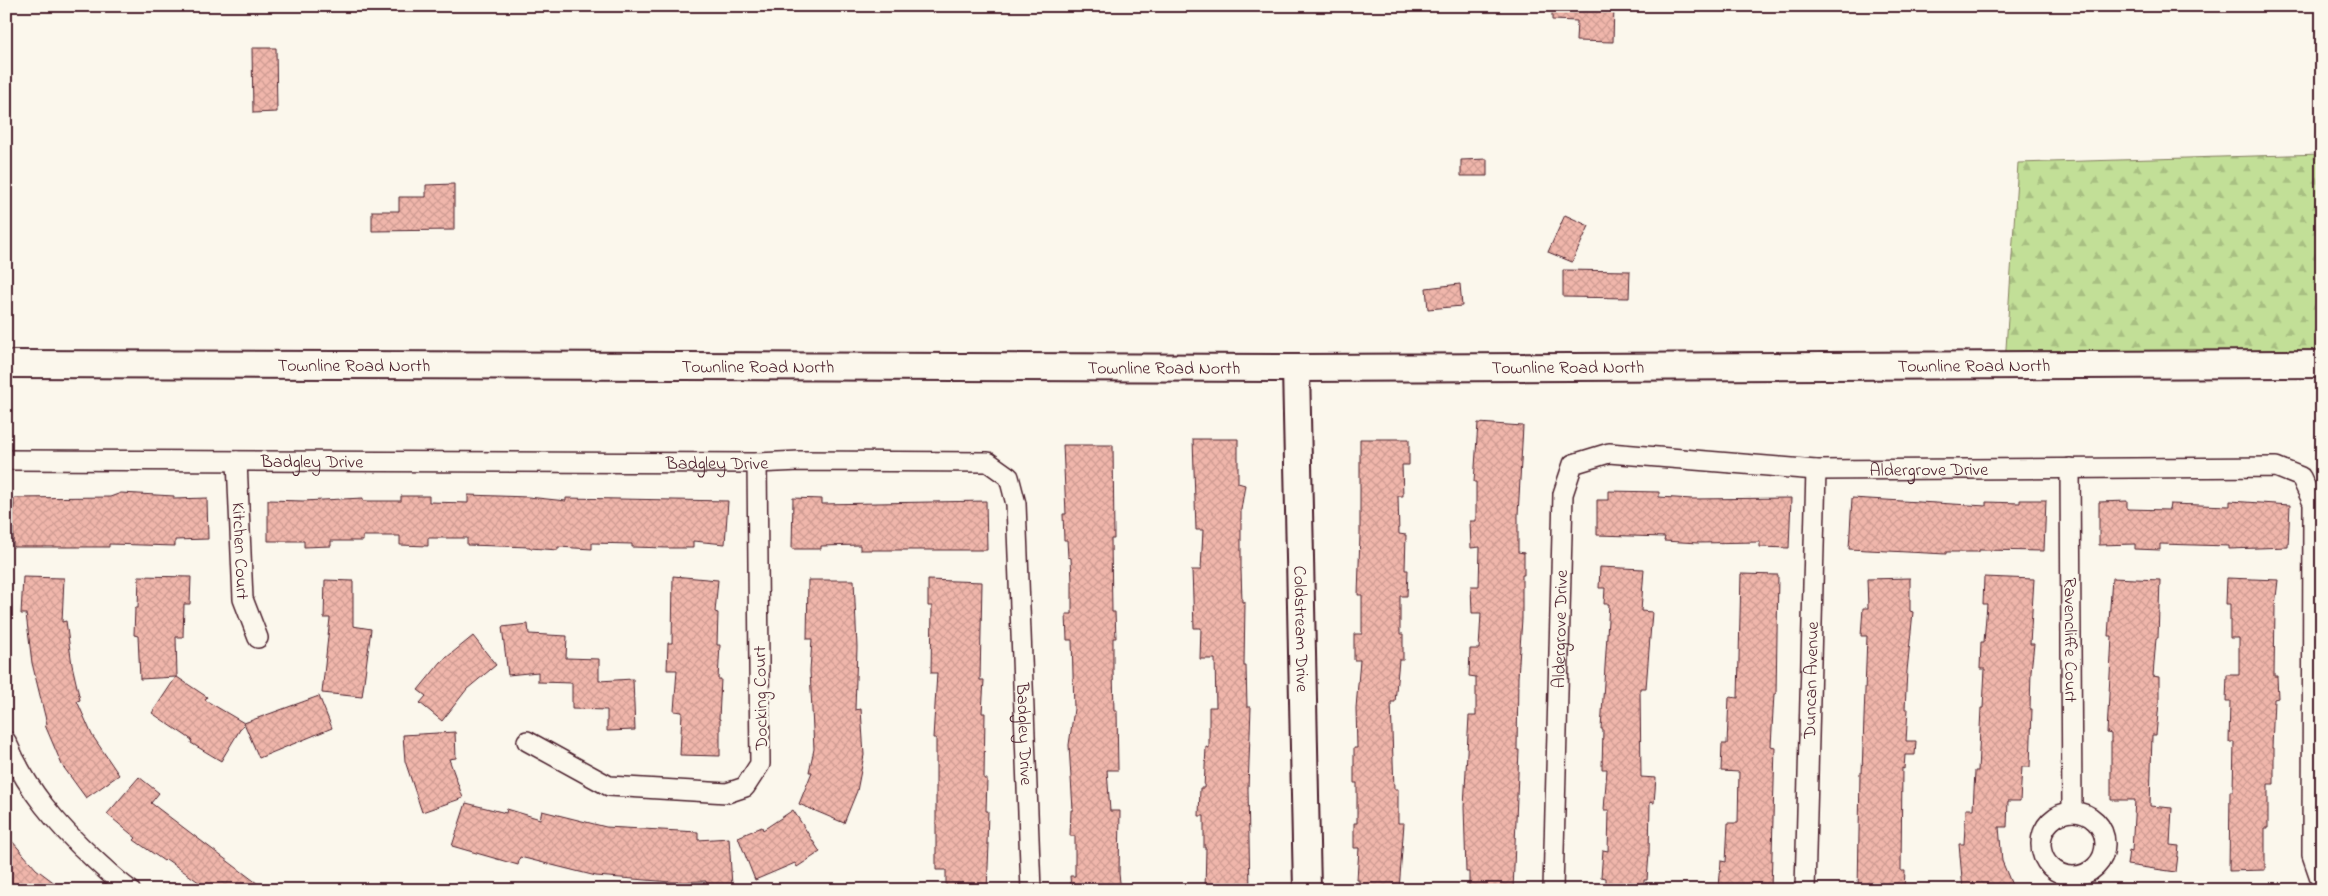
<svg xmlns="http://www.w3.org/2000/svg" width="2328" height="896" viewBox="0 0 2328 896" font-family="'Indie Flower',sans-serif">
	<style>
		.forest { fill: url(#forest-firs); stroke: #867f61 }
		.building { fill: url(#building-cross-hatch); stroke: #4a1f2b }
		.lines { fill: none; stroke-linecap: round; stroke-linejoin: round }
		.street-casing { stroke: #4a1f2b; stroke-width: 22 }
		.secondary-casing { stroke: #4a1f2b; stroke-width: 30 }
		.street { stroke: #fbf7ec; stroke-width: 19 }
		.secondary { stroke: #fbf7ec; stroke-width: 26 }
		.labels { text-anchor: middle; stroke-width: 5; stroke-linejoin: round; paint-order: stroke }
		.street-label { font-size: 18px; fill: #4a1f2b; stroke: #fbf7ec }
	</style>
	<defs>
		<pattern id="forest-firs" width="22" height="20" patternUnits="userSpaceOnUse" patternTransform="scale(1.25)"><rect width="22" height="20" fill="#c2df97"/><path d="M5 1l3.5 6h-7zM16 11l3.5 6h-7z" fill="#a8bf82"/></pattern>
		<pattern id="building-cross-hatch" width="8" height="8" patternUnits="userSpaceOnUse" patternTransform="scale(1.25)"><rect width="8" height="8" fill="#f0b6ab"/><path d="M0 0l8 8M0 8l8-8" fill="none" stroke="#cf9c93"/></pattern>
	</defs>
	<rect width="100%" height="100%" fill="#fbf7ec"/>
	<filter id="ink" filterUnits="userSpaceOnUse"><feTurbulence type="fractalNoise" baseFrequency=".02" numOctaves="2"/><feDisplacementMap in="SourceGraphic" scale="10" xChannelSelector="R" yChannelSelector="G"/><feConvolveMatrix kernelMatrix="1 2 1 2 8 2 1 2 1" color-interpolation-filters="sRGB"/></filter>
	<g filter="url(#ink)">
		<path class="forest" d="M2322 154V373L2005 364 2018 163Z"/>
		<g class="building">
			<path d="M1552 6H1614L1613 42 1576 41 1577 21 1552 20Z"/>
			<path d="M252 48H276L277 112 253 113Z"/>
			<path d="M1487 159V176H1461V160Z"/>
			<path d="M454 184V230L372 231V211H399V197H426V185Z"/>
			<path d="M1565 215 1589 226 1572 262 1548 252Z"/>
			<path d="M1563 270 1630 271 1629 298 1563 297Z"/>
			<path d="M1460 284 1462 306 1428 309 1426 288Z"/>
			<path d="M1478 423 1523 426 1518 515V552L1524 553V575H1522V619L1518 677 1517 750H1519L1513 890H1469V872H1466L1464 807 1469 716H1476V677L1469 676 1470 649H1479L1481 613H1472L1471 586H1479L1480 547 1471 548 1470 521H1476V482H1474Z"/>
			<path d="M1193 439H1238V483L1245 485 1241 510V570L1242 602H1245L1244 666H1246L1247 707H1251L1248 789 1250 890H1205L1206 848H1204V816H1199L1200 788H1204L1206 747 1209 748V707H1216L1215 659H1200L1201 628H1194L1192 570H1201L1203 530H1196Z"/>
			<path d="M1360 439H1409V465H1402L1403 496H1398L1399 534 1406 535 1405 570H1408L1407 596H1400V634H1403V660H1399L1395 702H1391L1394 789H1398V823H1404L1399 890H1359V880H1357L1359 848H1354V823H1357V783H1354V748H1357L1356 708 1360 660H1354V634H1362V595H1358L1360 534Z"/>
			<path d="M1063 445H1113L1114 539H1111L1112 612H1115L1116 638H1113V671L1114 711H1117L1118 770H1107L1110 811H1120L1119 874 1121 890H1071L1070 876H1075V836H1070L1071 810H1073L1069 745 1074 709 1072 640H1067L1066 614H1072V582L1071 558 1068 557 1067 540H1064L1063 514H1066Z"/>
			<path d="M1609 491 1659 492V497L1692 499 1791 498 1789 548 1760 547V542L1698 543 1664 541 1665 537 1597 535V500H1609Z"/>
			<path d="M121 493 174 496V499L207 498 208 539 175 540V546L109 544V547H13L14 498 110 497Z"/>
			<path d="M468 495 528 497 566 501V498L728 501 725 544 693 541V548H666L632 547V544L592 543V549L558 547V550L530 548V547L467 545V538H428V546L400 545V536H363V541H331V546L304 547V541H268V500L303 501 363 498V501H401V496H429V502L468 503Z"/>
			<path d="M793 498 822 499V504L986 501 987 550H860V545L821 546V549H792Z"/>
			<path d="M1852 498 1986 506V502L2020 503V500H2046L2044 551 1979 550V552H1946V554L1849 549Z"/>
			<path d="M2127 501V509L2169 510 2170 504 2230 506V501L2290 505 2288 547 2229 549V546L2160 544V550L2135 549V544L2099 545V502Z"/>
			<path d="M1600 567 1644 569 1641 611 1652 612 1646 688H1640L1641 777 1656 778 1654 803 1650 802 1649 854 1647 880H1644V890H1606V878L1601 877 1603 850 1608 851 1609 810H1604L1607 769H1602L1603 729H1601L1609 604H1604L1605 588H1599Z"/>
			<path d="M1741 574 1778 575 1776 694H1774L1771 746 1775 747 1771 890 1719 888 1721 861 1726 862 1728 823H1738L1739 772 1721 771 1722 744H1727L1729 697 1738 698Z"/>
			<path d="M139 576 191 577 190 604H184L183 637H176L177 677 207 697 205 700 244 723 221 761 191 743 192 740 152 713 176 677 140 679 138 636 134 635 135 608H138Z"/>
			<path d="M673 576 718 580 715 612 718 613 717 645H720L718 679H721L719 719H720V756L680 755 682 712 674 711 677 670H667L668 643H672Z"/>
			<path d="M23 577 64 578 62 622 66 621 72 665 80 700 77 701 92 735 119 775 86 798 62 765 45 725 47 724 32 663 26 614H21Z"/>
			<path d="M1984 577 2034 579 2030 644H2034L2031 671 2030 709H2032L2030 767H2022L2020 801H2008L2007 827H1999L2002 861 2014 890H1963L1959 844H1964L1966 809H1973L1975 771H1978L1981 708H1983L1985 669H1980L1981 642H1984L1987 604H1983Z"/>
			<path d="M1910 578V611L1913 612 1907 671 1905 709H1908L1906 741H1916L1915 755H1905L1904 769 1902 768 1901 871H1905L1904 890H1858L1860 773H1862L1867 636H1861L1863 608H1868L1867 579Z"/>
			<path d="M2112 578 2160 580 2158 638H2156L2153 676 2159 677V703L2156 735H2152L2150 806 2172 808 2170 845 2179 846 2176 872 2127 865 2129 850 2132 851 2135 800H2111V734L2107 733 2112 636H2108Z"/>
			<path d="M2227 578 2278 580 2275 606 2274 676H2277L2278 698 2274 699 2272 748H2274V784H2268V828H2265V870L2229 871 2230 791H2233L2234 742H2229L2230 701H2226L2227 675H2239V638H2230V604H2226Z"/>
			<path d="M325 580 353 581V626L371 629 362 697 322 693 330 618H324Z"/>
			<path d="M808 580H854L857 647 855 710 861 709 864 755 857 791 844 823 799 804 812 772H809L814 749 810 671 812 639H807Z"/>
			<path d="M928 580 982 582 980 680H984L982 713H985L984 779H987L986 811H988L987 844H989L987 890H946V870H936V738H933L937 673H931L932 606H928Z"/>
			<path d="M528 624 529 634 567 636 566 658 599 659V681L633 679 635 730 607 731V710L572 709V683L538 682V672L508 675 502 627Z"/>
			<path d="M473 636 496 665 467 689 442 721 420 703 426 696 418 690 441 662Z"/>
			<path d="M319 696 332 728 259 758 244 723Z"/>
			<path d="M455 732 456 758 449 759 463 798 422 812 405 761 403 735Z"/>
			<path d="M139 777 159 793 151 803 266 890H210L166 859 164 861 134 840 136 838 107 814Z"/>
			<path d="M466 803 506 813 507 809 540 819 542 811 606 827 698 832V840L729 838 732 886 706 888V881L671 882 596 876 520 857 518 865 452 846Z"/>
			<path d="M793 810 820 852 797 867 795 863 755 880 738 837 762 827 763 830Z"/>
			<path d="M6 834 36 869 64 890H6Z"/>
		</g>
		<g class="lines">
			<defs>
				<g id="street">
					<path id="s1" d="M6 460 757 463 800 461 988 462 1009 477 1016 504 1031 890"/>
					<path id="s2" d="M237 461 243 599 258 638"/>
					<path id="s3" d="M2070 468 2072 812"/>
					<path d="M6 741C26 789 57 825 95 860 106 870 117 881 130 890"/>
					<path d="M527 741 609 786 727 793 745 787 760 764 757 463"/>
					<circle cx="2073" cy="844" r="32"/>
					<path id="s4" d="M1553 890 1563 494 1573 464 1609 453 1816 470 2276 467 2301 477 2313 503 2312 855 2322 884"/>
					<path id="s5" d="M1805 890 1816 470"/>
				</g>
				<g id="secondary">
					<path id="s6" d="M6 364 1296 368 2322 364"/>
					<path id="s7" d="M1296 368 1307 890"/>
				</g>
			</defs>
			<use href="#street" class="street-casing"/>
			<use href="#secondary" class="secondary-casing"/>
			<use href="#street" class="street"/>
			<use href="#secondary" class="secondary"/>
		</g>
	</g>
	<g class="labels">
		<g class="street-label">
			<text dy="6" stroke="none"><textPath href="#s6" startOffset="348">Townline Road North</textPath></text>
			<text dy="6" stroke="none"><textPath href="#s6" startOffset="1968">Townline Road North</textPath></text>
			<text dy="6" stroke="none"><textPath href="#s6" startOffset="752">Townline Road North</textPath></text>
			<text dy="6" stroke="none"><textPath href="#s6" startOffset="1562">Townline Road North</textPath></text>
			<text dy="6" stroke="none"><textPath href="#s6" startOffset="1158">Townline Road North</textPath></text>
			<text dy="6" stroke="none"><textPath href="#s1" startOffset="306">Badgley Drive</textPath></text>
			<text dy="6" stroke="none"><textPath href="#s1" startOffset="711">Badgley Drive</textPath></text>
			<text dy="6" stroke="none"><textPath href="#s4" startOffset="786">Aldergrove Drive</textPath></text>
			<text dy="6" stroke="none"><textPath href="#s2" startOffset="90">Kitchen Court</textPath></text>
			<text dy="6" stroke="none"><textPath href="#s7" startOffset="261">Coldstream Drive</textPath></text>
			<text dy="6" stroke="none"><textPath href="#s4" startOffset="261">Aldergrove Drive</textPath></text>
			<text dy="6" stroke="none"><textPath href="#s3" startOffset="172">Ravencliffe Court</textPath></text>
			<text dy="6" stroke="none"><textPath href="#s5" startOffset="210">Duncan Avenue</textPath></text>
			<text transform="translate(760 698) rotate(-91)" y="6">Docking Court</text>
			<text dy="6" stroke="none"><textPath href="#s1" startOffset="1266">Badgley Drive</textPath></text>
		</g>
	</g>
	<rect width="2328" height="896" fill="none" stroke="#fbf7ec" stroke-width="25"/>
	<rect x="12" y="12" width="2303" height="871" fill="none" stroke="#4a1f2b" stroke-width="2" filter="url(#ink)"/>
</svg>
